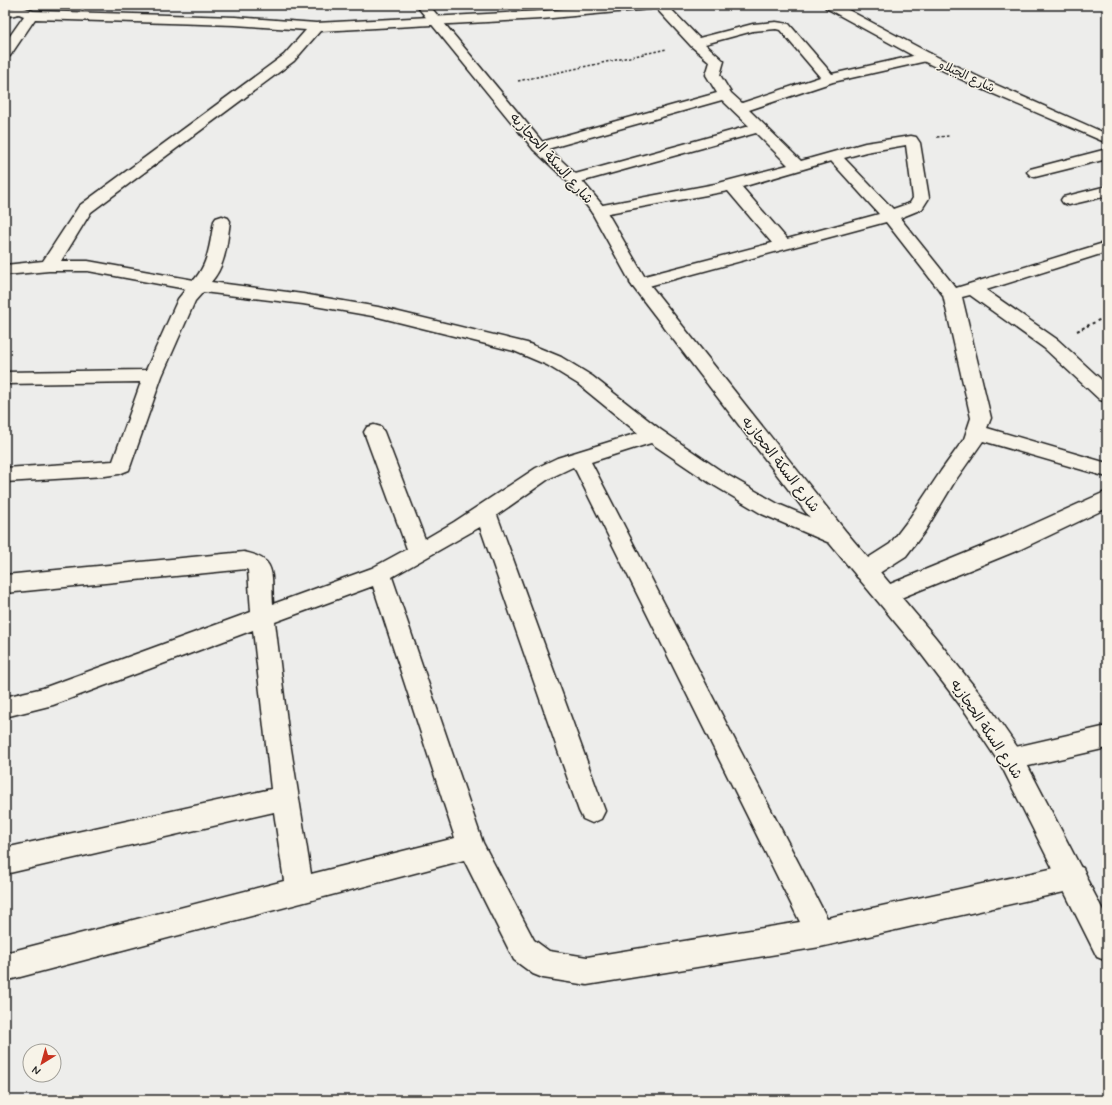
<svg xmlns="http://www.w3.org/2000/svg" width="1112" height="1105" viewBox="0 0 1112 1105" font-family="Mynerve,'Playpen Sans Arabic',sans-serif">
	<style>
		.lines { fill: none; stroke-linecap: round; stroke-linejoin: round }
		.street-casing { stroke: #1c1c1c; stroke-width: 3 }
		.secondary-casing { stroke: #1c1c1c; stroke-width: 3 }
		.path-far1 { stroke: #1c1c1c; stroke-width: 1.5; stroke-dasharray: 2.5 2; stroke-linecap: butt }
		.path { stroke: #1c1c1c; stroke-width: 2; stroke-dasharray: 3 2.5; stroke-linecap: butt }
		.street { fill: #f7f3e8; fill-rule: evenodd }
		.secondary { fill: #f7f3e8; fill-rule: evenodd }
		.labels { text-anchor: middle; stroke-width: 3; stroke-linejoin: round; paint-order: stroke }
		.far-street-label { font-size: 12px; fill: #1c1c1c; stroke: #f7f3e8 }
		.street-label { font-size: 14px; fill: #1c1c1c; stroke: #f7f3e8 }
	</style>
	<rect width="100%" height="100%" fill="#ededeb"/>
	<filter id="ink" filterUnits="userSpaceOnUse"><feTurbulence type="fractalNoise" baseFrequency=".025" numOctaves="2"/><feDisplacementMap in="SourceGraphic" scale="8" xChannelSelector="R" yChannelSelector="G"/><feConvolveMatrix kernelMatrix="1 2 1 2 8 2 1 2 1" color-interpolation-filters="sRGB"/></filter>
	<g filter="url(#ink)">
		<g class="lines">
			<defs>
				<g id="street">
					<path d="M609 5H667L699 38 753 24 776 22 789 24 832 74 926 53 931 54 933 57 931 60 833 82 749 110 801 161 865 143 911 136 916 137 920 143 929 198 922 209 900 218 956 288 1107 242V252L986 290 1058 340 1107 385V402L1100 400 1044 348 970 295 962 297 991 418 987 428 1107 463V477L983 441 955 481 925 531 906 556 873 577 865 579 857 577 854 571 857 565 890 544 909 519 941 471 964 439 971 418 943 295 886 222 645 287 639 288 633 287 630 283 633 279 772 243 728 191 598 215 592 213 590 210 592 207 715 184 788 165 756 133 573 184 568 182 565 179 568 176 749 126 722 100 544 150 539 151 534 150 532 147 534 144 717 93 706 75 710 62 691 46 655 7 650 9 541 19 320 31 294 61 91 212 61 261H88L194 280C209 263 210 242 214 221L216 218 222 216 228 218 230 221C227 243 226 265 211 282L303 294 378 307 527 343 561 357 592 376 661 430 724 473 778 504 847 533 850 539 847 545 839 547 762 514 710 483 651 443 591 462 827 918 1073 864 1083 868 1087 877 1083 886 1073 890 820 947 587 985 543 978 533 974 514 960 464 860 5 981V953L284 881 274 812 5 874V848L271 789 253 630 53 705 5 717V697L43 688 251 612 248 570 246 569 5 593V575L244 552C278 559 271 574 273 604L372 568 407 549 364 432 367 427 374 425 381 427 384 432 425 539 454 522 536 468 557 458 638 433 578 384 547 365 514 351 378 317 303 304 203 292 195 301 162 376 129 470 119 474 105 476 5 482V468L113 461 141 382 5 384V372L146 370 178 299 186 289 88 271H49L5 275V265L43 261 79 206 284 55 306 30 235 25 35 19 10 56 5 57V43L24 16 19 14 5 17V9L21 6 33 11 235 17 316 23 541 11ZM776 29 780 30 820 77 742 103 731 93 720 75 724 61 705 44 753 31ZM906 145 913 198 910 203 893 209 844 158 866 152ZM831 161 879 214 787 239 742 187ZM573 467 576 471 800 922 587 957 549 951 534 940 483 843 392 577 480 527 579 811 583 819 592 823 601 819 605 811 497 515 550 478ZM373 586 455 838 311 874 288 730 275 622Z"/>
					<path d="M1107 149V159L1035 177 1030 175 1027 172 1030 169Z"/>
					<path d="M1107 186V196L1069 205 1063 203 1061 200 1063 197Z"/>
					<path d="M1107 491V508L1021 549 886 604 878 601 875 595 878 589 1005 537Z"/>
					<path d="M1107 726V748L1011 770 1002 767 998 759 1002 751 1011 748Z"/>
				</g>
				<g id="secondary">
					<path d="M416 5H429L544 144 578 176 604 207 647 281 847 533 935 637 984 699 1020 751 1107 918V961L1097 957 1002 767 966 713 919 651 831 545 633 287 591 211 568 182 534 150Z"/>
					<path d="M824 5H839L931 54 983 79 1107 134V143L973 85 921 60 826 8Z"/>
				</g>
			</defs>
			<use href="#street" class="street-casing"/>
			<use href="#secondary" class="secondary-casing"/>
			<g class="path-far1">
				<path d="M518 81 667 49"/>
				<path d="M937 137 949 136"/>
			</g>
			<path class="path" d="M1077 331 1107 316"/>
			<use href="#street" class="street"/>
			<use href="#secondary" class="secondary"/>
		</g>
	</g>
	<g class="labels">
		<g class="far-street-label">
			<text transform="translate(967 76) rotate(25)" y="4">شارع الجبلاو</text>
		</g>
		<g class="street-label">
			<text transform="translate(552 158) rotate(48)" y="5">شارع السكة الحجازيه</text>
			<text transform="translate(781 464) rotate(52)" y="5">شارع السكة الحجازيه</text>
			<text transform="translate(987 729) rotate(56)" y="5">شارع السكة الحجازيه</text>
		</g>
	</g>
	<rect width="1112" height="1105" fill="none" stroke="#f7f3e8" stroke-width="20"/>
	<rect x="10" y="10" width="1092" height="1085" fill="none" stroke="#1c1c1c" stroke-width="1.5" filter="url(#ink)"/>
	<g transform="translate(42 1063) rotate(217)"><circle r="19" fill="#f7f3e8" stroke="#9f9d96"/>
	<path d="M0-3L7 15L0 10L-7 15Z" fill="#c8321e"/>
	<text y="-6" font-size="11" font-weight="bold" text-anchor="middle" fill="#1c1c1c">N</text>
	</g>
</svg>
